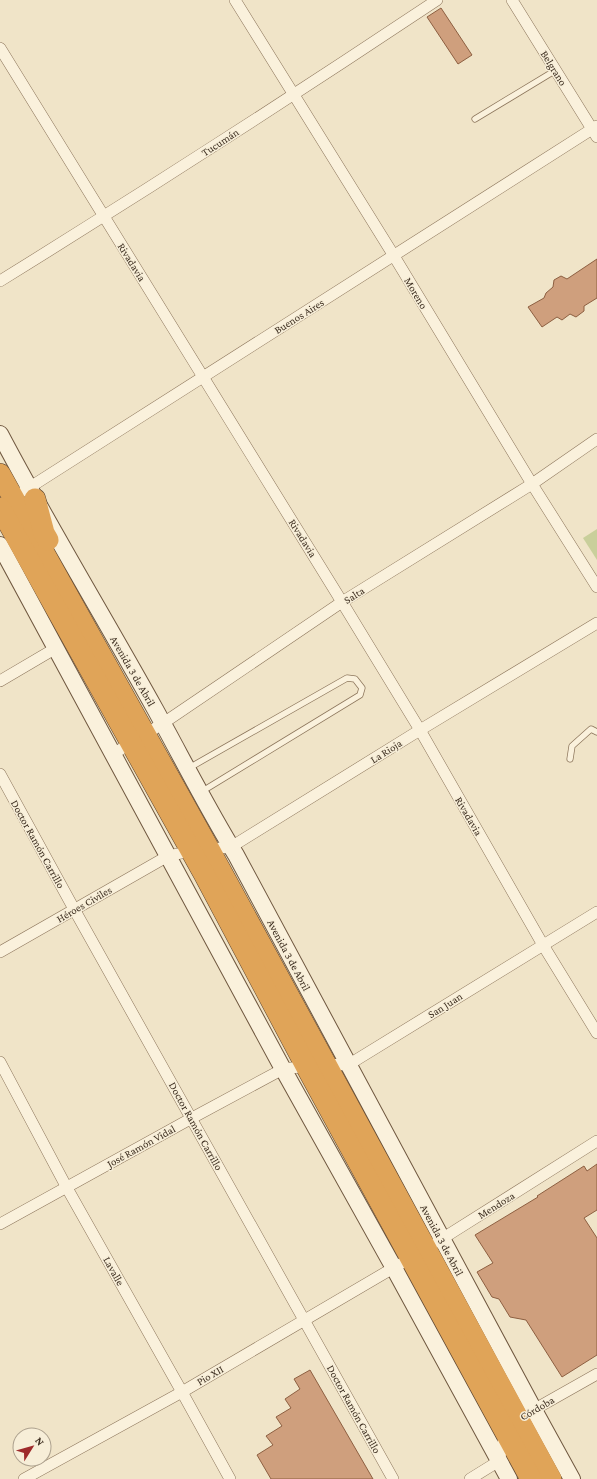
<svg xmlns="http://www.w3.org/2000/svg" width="597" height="1479" viewBox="0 0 597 1479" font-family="'Crimson Pro',serif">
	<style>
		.green { fill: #c9cf9b }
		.building { fill: #cf9f7d; stroke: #8d5f41 }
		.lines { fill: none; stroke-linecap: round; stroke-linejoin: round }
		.lane-casing { stroke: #8d765c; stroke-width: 7 }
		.street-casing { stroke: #8d765c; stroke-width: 12 }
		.secondary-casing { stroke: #6f573f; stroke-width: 18 }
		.highway-casing { stroke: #5b4430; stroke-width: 22 }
		.lane { stroke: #faf1dc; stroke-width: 5.5 }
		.street { stroke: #faf1dc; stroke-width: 11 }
		.secondary { stroke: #faf1dc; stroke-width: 16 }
		.highway { stroke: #e0a458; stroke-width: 21 }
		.labels { text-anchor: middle; stroke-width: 3; stroke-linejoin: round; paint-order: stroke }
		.street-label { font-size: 11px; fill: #3d2e20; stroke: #f7eed8 }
	</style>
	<rect width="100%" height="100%" fill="#f0e4c8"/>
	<path class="green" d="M597 529V560L583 538Z"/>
	<g class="building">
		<path d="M441 8 472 55 458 64 427 17Z"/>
		<path d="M597 259V298L584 306V311L576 317 570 314 562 320 557 317 542 327 528 307 544 298 546 293 553 287 554 280 561 276 567 279Z"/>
		<path d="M597 1164V1210L584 1218 597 1238V1355L562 1377 526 1320 510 1317 499 1299 492 1297 477 1272 493 1263 475 1235 538 1197 537 1196 584 1166 587 1171Z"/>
		<path d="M310 1370 373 1479H271L257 1455 273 1445 266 1436 282 1426 276 1417 291 1408 285 1399 300 1389 294 1379Z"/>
	</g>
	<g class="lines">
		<defs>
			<g id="lane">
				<path d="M475 119 556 70"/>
				<path d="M570 759 572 746 591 729 597 732"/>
				<path d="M189 768 347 678 355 679 362 688 360 695 201 792"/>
			</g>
			<g id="street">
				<path d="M235 0 394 256 532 484 597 587"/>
				<path d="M512 0 597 137"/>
				<path d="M0 48 342 602 420 730 543 945 597 1033"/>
				<path d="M0 281C147 190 293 96 437 0"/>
				<path d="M24 491 597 126"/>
				<path d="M0 681 56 648"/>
				<path d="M113 754 162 724 342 602 532 484 597 439"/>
				<path d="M0 774 74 909 393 1479"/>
				<path d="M0 952 168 856 191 851 231 847 420 730 597 623"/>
				<path d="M0 1062 67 1188 182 1392 230 1479"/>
				<path d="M0 1224 192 1118 283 1069 325 1064 348 1065 597 912"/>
				<path d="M437 1242 597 1141"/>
				<path d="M528 1413 597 1374"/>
				<path d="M24 1479 182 1392 400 1264"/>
				<path d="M470 1479 499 1461 505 1433"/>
			</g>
			<g id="secondary">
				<path d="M0 434C49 527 104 617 155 709 182 758 207 808 236 855L534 1410 572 1479"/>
				<path d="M0 545 283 1069 394 1268 509 1479"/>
			</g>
			<g id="highway">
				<path d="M0 474 209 849 551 1479"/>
				<path d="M35 499 44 533 48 540"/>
				<path d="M0 508 204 874 306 1066 531 1479"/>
			</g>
		</defs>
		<use href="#lane" class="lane-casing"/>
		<use href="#street" class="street-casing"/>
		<use href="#secondary" class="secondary-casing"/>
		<use href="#highway" class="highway-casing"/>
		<use href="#lane" class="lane"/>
		<use href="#street" class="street"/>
		<use href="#secondary" class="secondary"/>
		<use href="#highway" class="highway"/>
	</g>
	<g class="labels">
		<g class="street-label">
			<text transform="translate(554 68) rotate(58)" y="4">Belgrano</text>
			<text transform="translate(220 142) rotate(-33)" y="4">Tucumán</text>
			<text transform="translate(132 262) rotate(58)" y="4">Rivadavia</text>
			<text transform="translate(416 293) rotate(59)" y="4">Moreno</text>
			<text transform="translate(299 316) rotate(-32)" y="4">Buenos Aires</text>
			<text transform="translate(303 538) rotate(58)" y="4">Rivadavia</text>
			<text transform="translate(354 595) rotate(-32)" y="4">Salta</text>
			<text transform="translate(133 671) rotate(60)" y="4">Avenida 3 de Abril</text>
			<text transform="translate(386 751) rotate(-32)" y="4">La Rioja</text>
			<text transform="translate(469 816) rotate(60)" y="4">Rivadavia</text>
			<text transform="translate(38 844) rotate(61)" y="4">Doctor Ramón Carrillo</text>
			<text transform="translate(84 904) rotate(-30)" y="4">Héroes Civiles</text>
			<text transform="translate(289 955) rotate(62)" y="4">Avenida 3 de Abril</text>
			<text transform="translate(445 1005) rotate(-32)" y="4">San Juan</text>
			<text transform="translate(196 1126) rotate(61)" y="4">Doctor Ramón Carrillo</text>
			<text transform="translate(141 1146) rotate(-29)" y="4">José Ramón Vidal</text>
			<text transform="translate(496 1205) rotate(-32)" y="4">Mendoza</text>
			<text transform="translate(442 1240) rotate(62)" y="4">Avenida 3 de Abril</text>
			<text transform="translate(114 1271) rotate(61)" y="4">Lavalle</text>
			<text transform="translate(210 1375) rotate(-30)" y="4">Pio XII</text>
			<text transform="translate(537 1408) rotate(-30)" y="4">Córdoba</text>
			<text transform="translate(354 1409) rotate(61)" y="4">Doctor Ramón Carrillo</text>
		</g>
	</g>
	<g transform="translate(32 1447) rotate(53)"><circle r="19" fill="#f7eed8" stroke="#ada18e"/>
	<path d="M0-3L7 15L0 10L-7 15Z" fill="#9e2a2b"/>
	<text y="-6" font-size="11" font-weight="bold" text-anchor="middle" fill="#3d2e20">N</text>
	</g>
</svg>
